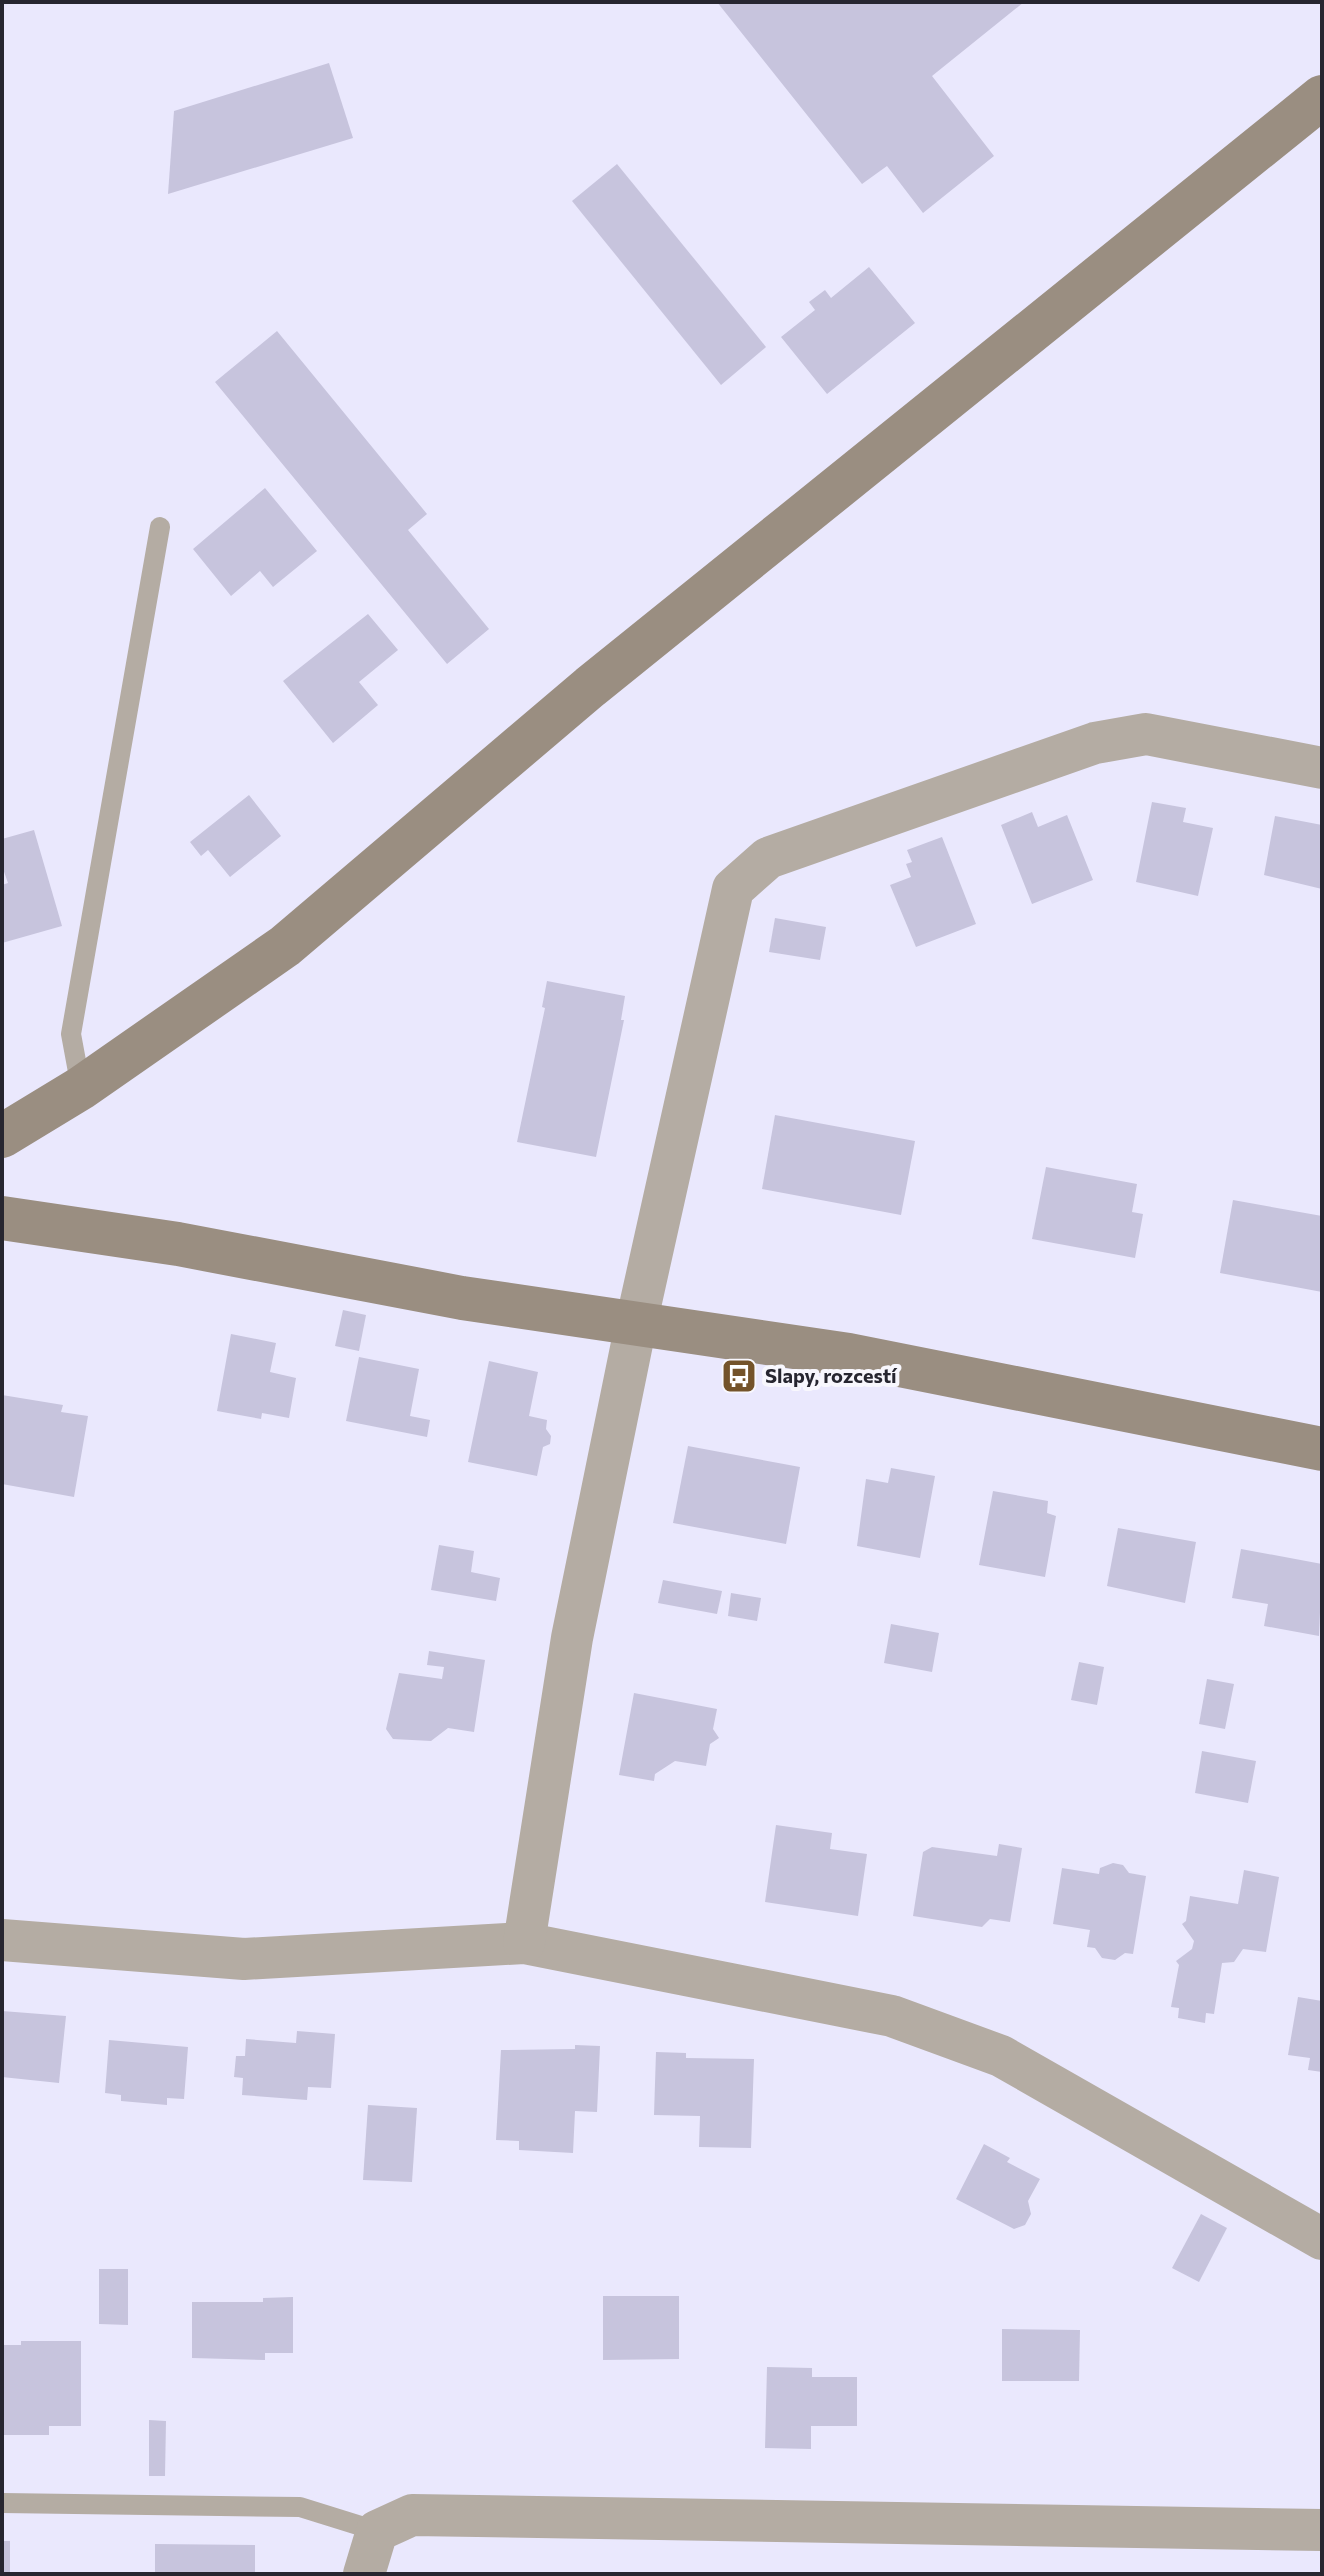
<svg xmlns="http://www.w3.org/2000/svg" width="1324" height="2576" viewBox="0 0 1324 2576" font-family="Commissioner,sans-serif">
	<style>
		.building { fill: #c7c4dd }
		.lines { fill: none; stroke-linecap: round; stroke-linejoin: round }
		.lane { stroke: #b4aca3; stroke-width: 20 }
		.street { stroke: #b4aca3; stroke-width: 42 }
		.secondary { stroke: #9a8e81; stroke-width: 44 }
		.labels { text-anchor: middle; stroke-width: 8; stroke-linejoin: round; paint-order: stroke }
		.poi-label { font-size: 20px; font-weight: bold; fill: #272630; stroke: #f8f7fd; text-anchor: start }
	</style>
	<rect width="100%" height="100%" fill="#eae8fd"/>
	<g class="building">
		<path d="M717 2H1024L932 76 994 156 923 213 887 166 862 184Z"/>
		<path d="M329 63 353 138 168 194 174 111Z"/>
		<path d="M617 164 766 347 721 385 572 201Z"/>
		<path d="M869 267 915 323 827 394 781 337 815 310 809 302 825 290 831 298Z"/>
		<path d="M277 331 427 514 408 530 489 629 447 664 215 382Z"/>
		<path d="M265 488 317 551 273 587 260 571 231 596 193 549Z"/>
		<path d="M368 614 398 650 359 682 378 705 333 743 283 681Z"/>
		<path d="M249 795 281 836 230 877 208 850 201 856 190 842Z"/>
		<path d="M1152 802 1186 808 1183 822 1213 828 1198 896 1136 882Z"/>
		<path d="M1032 812 1038 827 1067 815 1093 880 1032 904 1001 825Z"/>
		<path d="M1275 816 1322 825V889L1264 875Z"/>
		<path d="M34 830 62 926 2 943V885L8 883 2 866V839Z"/>
		<path d="M942 837 976 924 916 947 890 885 911 877 906 864 912 862 907 850Z"/>
		<path d="M775 918 826 927 820 960 769 952Z"/>
		<path d="M547 981 625 996 621 1020H624L596 1157 517 1142 545 1008 542 1007Z"/>
		<path d="M775 1115 915 1141 901 1215 762 1189Z"/>
		<path d="M1046 1167 1137 1184 1132 1212 1143 1214 1135 1258 1032 1239Z"/>
		<path d="M1233 1200 1322 1216V1292L1220 1273Z"/>
		<path d="M343 1310 366 1315 359 1351 335 1346Z"/>
		<path d="M231 1334 276 1343 270 1372 296 1378 289 1418 262 1413 261 1419 217 1411Z"/>
		<path d="M359 1357 419 1369 410 1416 430 1420 427 1437 346 1421Z"/>
		<path d="M489 1361 538 1372 529 1416 547 1420 546 1429 551 1436 550 1444 543 1447 537 1476 468 1462Z"/>
		<path d="M2 1395 63 1405 61 1412 88 1416 74 1497 2 1484Z"/>
		<path d="M688 1446 800 1467 786 1544 673 1523Z"/>
		<path d="M891 1468 935 1476 920 1558 857 1546 866 1479 888 1483Z"/>
		<path d="M993 1491 1048 1501 1047 1513 1056 1516 1045 1577 979 1565Z"/>
		<path d="M1118 1528 1196 1542 1185 1603 1107 1586Z"/>
		<path d="M439 1545 474 1551 471 1572 500 1578 496 1601 431 1590Z"/>
		<path d="M1241 1549 1322 1564 1319 1636 1264 1626 1268 1604 1232 1598Z"/>
		<path d="M663 1580 722 1591 717 1614 658 1603Z"/>
		<path d="M731 1593 761 1598 757 1621 728 1616Z"/>
		<path d="M891 1624 939 1633 932 1672 884 1663Z"/>
		<path d="M429 1651 485 1660 474 1732 448 1728 431 1741 393 1739 386 1729 399 1673 442 1679 444 1667 427 1665Z"/>
		<path d="M1079 1662 1104 1667 1097 1705 1071 1700Z"/>
		<path d="M1207 1679 1234 1684 1225 1729 1199 1724Z"/>
		<path d="M634 1693 717 1709 713 1729 719 1738 710 1744 706 1766 675 1761 655 1774 654 1781 619 1775Z"/>
		<path d="M1202 1751 1256 1761 1248 1803 1195 1793Z"/>
		<path d="M776 1825 832 1833 830 1849 867 1854 858 1916 765 1902Z"/>
		<path d="M999 1844 1022 1848 1010 1922 990 1919 982 1927 913 1916 923 1852 932 1847 997 1856Z"/>
		<path d="M1113 1863 1123 1865 1129 1873 1146 1876 1133 1954 1125 1953 1115 1960 1102 1958 1095 1948 1087 1947 1090 1930 1053 1924 1062 1868 1099 1874 1100 1868Z"/>
		<path d="M1244 1870 1279 1877 1266 1952 1243 1949 1234 1962 1222 1963 1214 2014 1206 2013 1205 2023 1178 2018 1179 2008 1171 2007 1179 1965 1176 1961 1192 1949 1194 1941 1182 1924 1186 1921 1190 1896 1238 1904Z"/>
		<path d="M1298 1997 1322 2001V2072L1308 2070 1310 2058 1288 2055Z"/>
		<path d="M2 2011 66 2016 59 2083 2 2077Z"/>
		<path d="M297 2031 335 2034 331 2088 308 2087 307 2100 242 2095 243 2078 234 2077 236 2056H245L246 2039 296 2043Z"/>
		<path d="M109 2040 188 2047 184 2099 167 2098V2105L121 2101V2095L105 2093Z"/>
		<path d="M575 2045 600 2046 597 2112 575 2111 573 2153 519 2150V2141L496 2140 501 2050 575 2049Z"/>
		<path d="M656 2052 686 2053V2058L754 2059 751 2148 699 2147 700 2116 654 2115Z"/>
		<path d="M368 2105 417 2108 412 2182 363 2180Z"/>
		<path d="M984 2144 1010 2158 1007 2162 1040 2179 1028 2201 1031 2214 1025 2225 1014 2229 956 2199Z"/>
		<path d="M1201 2214 1227 2228 1199 2282 1172 2268Z"/>
		<path d="M99 2269H128V2325L99 2324Z"/>
		<path d="M603 2296H679V2359L603 2360Z"/>
		<path d="M293 2297V2353H265V2360L192 2358V2302H263V2298Z"/>
		<path d="M1002 2329 1080 2330 1079 2381H1002Z"/>
		<path d="M21 2341H81V2426H49V2435H2V2345H21Z"/>
		<path d="M767 2367 812 2368V2377H857V2426H811V2449L765 2448Z"/>
		<path d="M149 2420 166 2421 165 2476H149Z"/>
		<rect x="2" y="2541" width="8" height="33"/>
		<path d="M155 2544 255 2545V2574H155Z"/>
	</g>
	<g class="lines">
		<g class="lane">
			<path d="M81 1088 71 1034 160 527"/>
			<path d="M2 2503 300 2507 377 2531"/>
		</g>
		<g class="street">
			<path d="M2 1940 244 1959 524 1943 892 2016 1001 2056 1322 2239"/>
			<path d="M524 1943 572 1638 636 1324 733 889 768 858 1095 743 1146 734 1322 768"/>
			<path d="M364 2574 377 2531 412 2515 1322 2530"/>
		</g>
		<g class="secondary">
			<path d="M2 1136 81 1088 285 946 590 687 1322 97"/>
			<path d="M2 1218 178 1244 462 1298 849 1355 1322 1449"/>
		</g>
	</g>
	<defs>
		<symbol id="bus-square" viewBox="-11 -11 22 22"><rect x="-9" y="-9" width="18" height="18" rx="4" fill="#74532a" stroke="#f8f7fd"/><path d="M-5-6H5V4H4V6H2V4H-2V6H-4V4H-5ZM-3.5-4V0h7V-4ZM-3.5 1.2v1.5H-2V1.2ZM2 1.2v1.5H3.5V1.2Z" fill="#fff"/></symbol>
	</defs>
	<g fill-rule="evenodd">
		<use href="#bus-square" x="719" y="1356" width="40" height="40"/>
	</g>
	<g class="labels">
		<g class="poi-label">
			<text x="765" y="1383">Slapy, rozcestí</text>
		</g>
	</g>
	<rect width="1324" height="2576" fill="none" stroke="#272630" stroke-width="8"/>
</svg>
